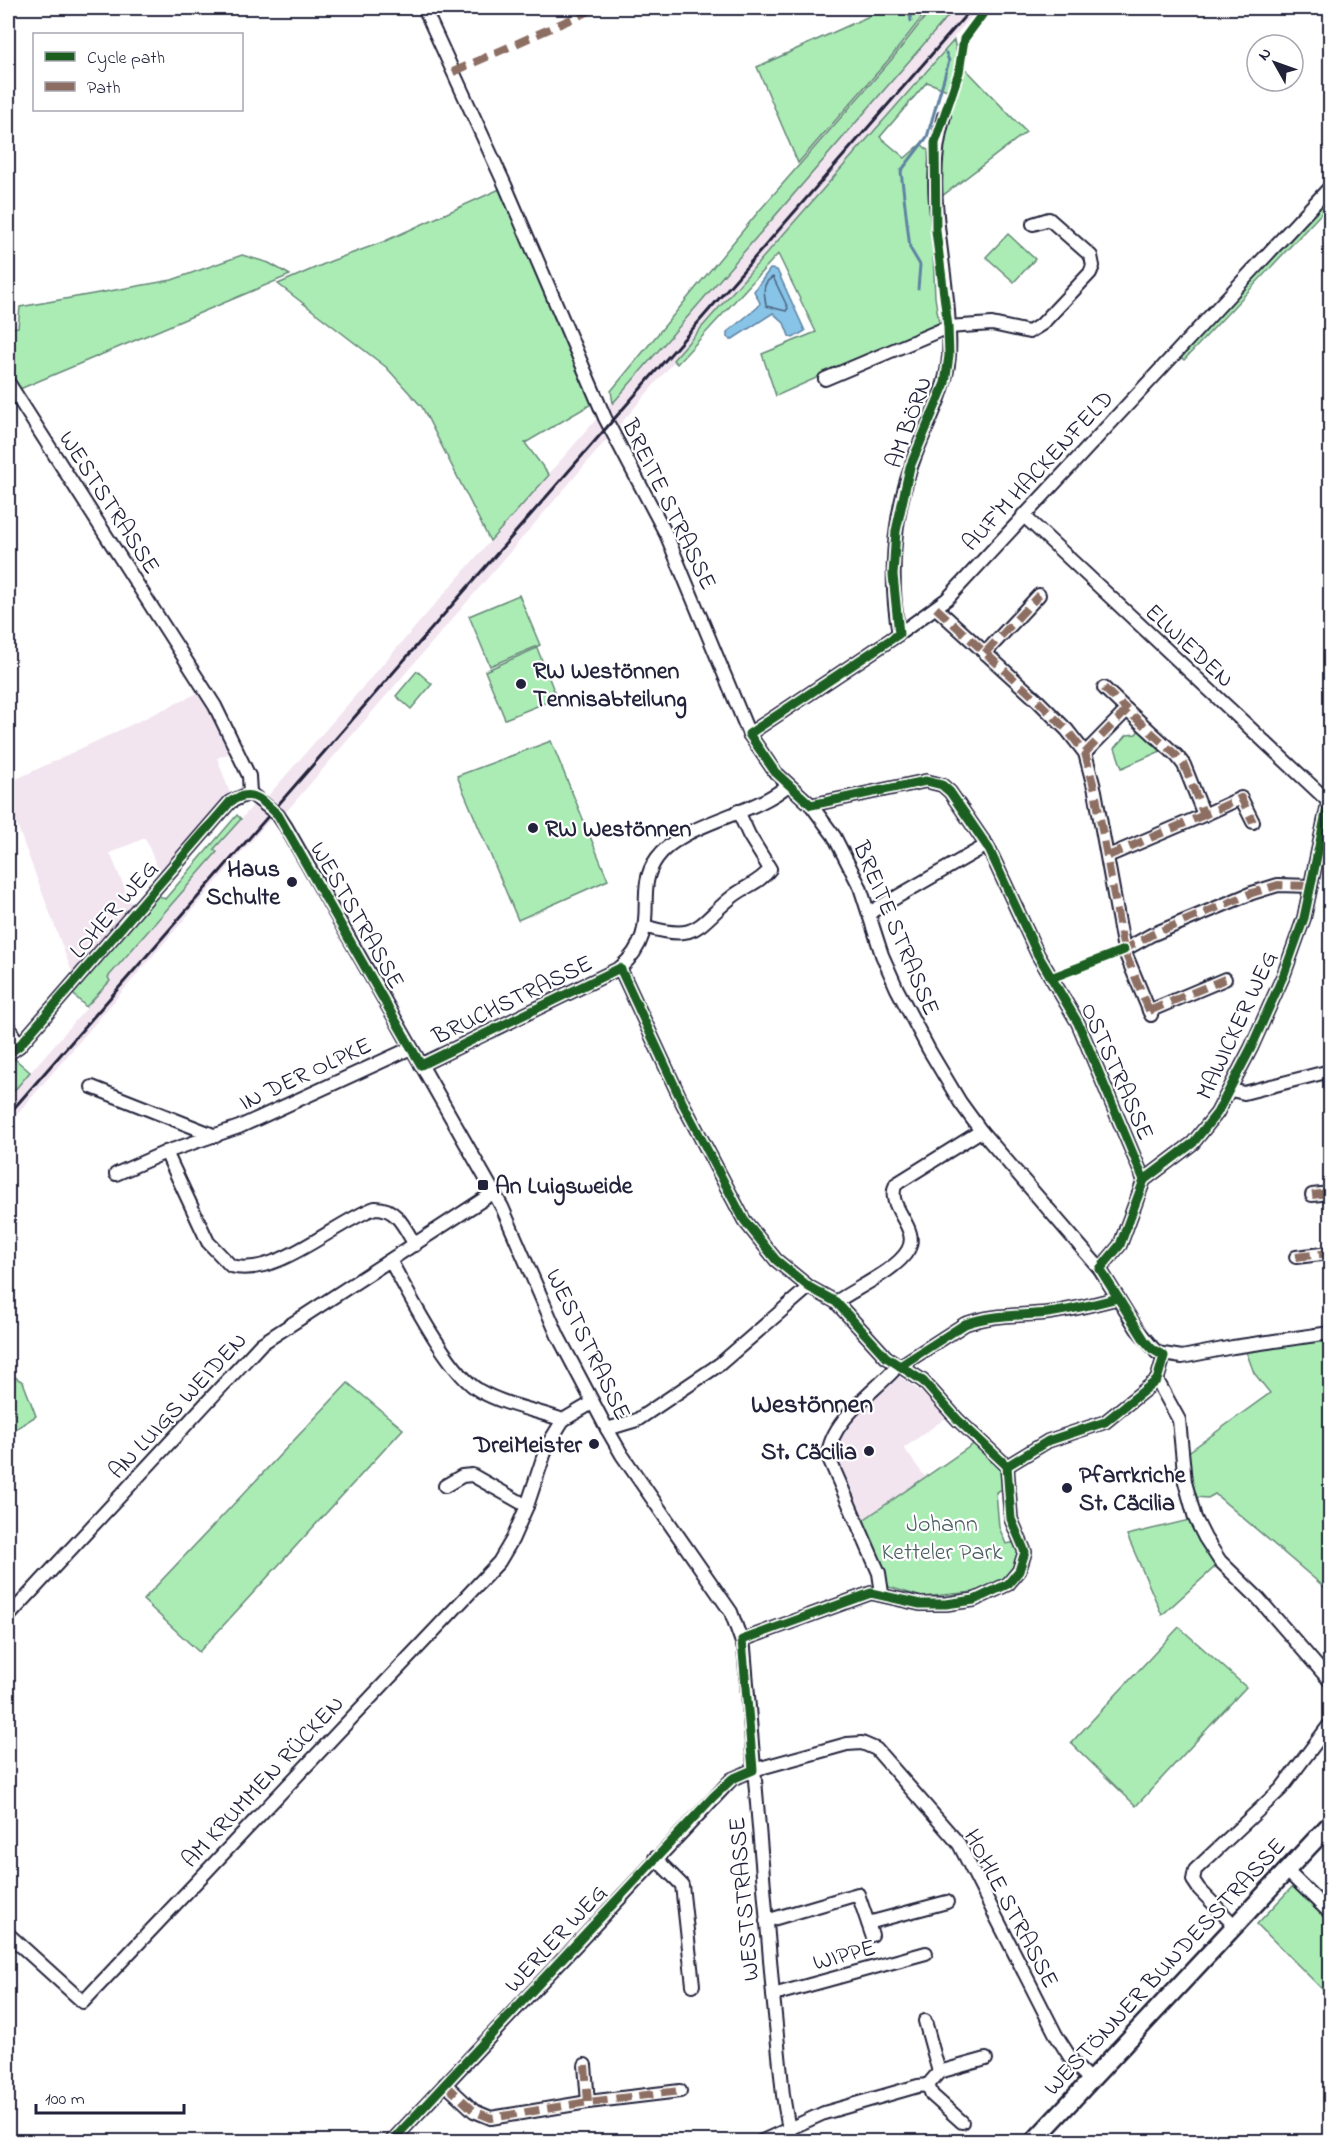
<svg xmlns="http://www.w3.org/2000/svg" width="1338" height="2149" viewBox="0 0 1338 2149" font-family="'Indie Flower',sans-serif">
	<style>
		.built { fill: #f2e5f0 }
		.green { fill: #abecb5; stroke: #668778; stroke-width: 1.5 }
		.water { fill: #88c4e7; stroke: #5f83a2; stroke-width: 1.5 }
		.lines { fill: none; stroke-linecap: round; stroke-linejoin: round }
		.shore { stroke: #4b6380; stroke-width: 1.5 }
		.stream { stroke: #5f83a2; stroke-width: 3 }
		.minor-casing { stroke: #22223b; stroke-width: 16 }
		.major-casing { stroke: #22223b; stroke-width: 21 }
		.minor { stroke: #fff; stroke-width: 12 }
		.major { stroke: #fff; stroke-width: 16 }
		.rail { stroke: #22223b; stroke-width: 3 }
		.quiet { stroke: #8d6e63; stroke-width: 8; stroke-dasharray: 15 8; stroke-linecap: butt }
		.cycleway-casing { stroke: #fff; stroke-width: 13 }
		.cycleway { stroke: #1b5e20; stroke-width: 9 }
		.poi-dot { fill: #22223b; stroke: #fff; stroke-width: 2 }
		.labels { text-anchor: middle; stroke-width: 4.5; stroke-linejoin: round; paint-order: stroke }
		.street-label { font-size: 24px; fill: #22223b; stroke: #fff }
		.poi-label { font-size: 24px; font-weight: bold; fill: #22223b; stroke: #fff; text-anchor: start }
		.park-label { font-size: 24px; fill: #4b5f60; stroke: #fff }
		.quarter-label { font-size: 27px; font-weight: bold; fill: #22223b; stroke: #fff }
	</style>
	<rect width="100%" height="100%" fill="#fff"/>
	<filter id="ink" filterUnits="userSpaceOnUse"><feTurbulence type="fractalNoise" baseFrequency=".0167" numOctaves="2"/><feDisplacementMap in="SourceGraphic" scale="12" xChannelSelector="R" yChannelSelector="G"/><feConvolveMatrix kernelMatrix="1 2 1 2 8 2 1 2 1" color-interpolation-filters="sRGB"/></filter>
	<g filter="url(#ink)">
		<g class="built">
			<path d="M955 8H979L285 813 273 816 8 1125V1098L110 981 108 977 216 852 214 850 256 802 267 797Z"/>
			<path d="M198 693 233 752 217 758 230 793 160 874 145 838 110 853 132 906 73 975 8 801V783Z"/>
			<path d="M895 1373 920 1391 947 1417 904 1448 925 1477 859 1523 831 1454 840 1431Z"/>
		</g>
		<g class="green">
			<path d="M887 8H929L891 57 798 163 757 67Z"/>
			<path d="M932 8H955L613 403 611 391 759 211 892 59Z"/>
			<path d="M954 40 958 62 947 90 927 82 880 137 905 158 921 144 928 150 935 297 939 323 776 396 762 354 816 332 778 254 677 364 673 360Z"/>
			<path d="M962 65 1026 132 942 196 938 151Z"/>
			<path d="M502 188 595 402 525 443 549 475 490 541 422 407 386 367 278 284 331 261 383 242Z"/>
			<path d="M1330 192V204L1184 360 1176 353Z"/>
			<path d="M1008 234 1035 259 1014 282 986 257Z"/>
			<path d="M242 255 269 263 290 275 15 391 8 378V328L18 327 20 307 172 280Z"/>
			<path d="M519 595 540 645 490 666 469 616Z"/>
			<path d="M537 648 557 698 505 719 485 671Z"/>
			<path d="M417 671 432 684 411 709 396 696Z"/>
			<path d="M1140 729 1163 750 1122 768 1115 748 1127 735 1136 734Z"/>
			<path d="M551 741 608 880 518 920 457 776Z"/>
			<path d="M237 815 241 819 214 849 217 852 108 977 110 981 86 1007 73 994 158 895 165 899Z"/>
			<path d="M15 1059 30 1072 8 1098V1070Z"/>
			<path d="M1330 1338V1592L1215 1494 1208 1498 1194 1497 1183 1456 1270 1393 1254 1373 1246 1351Z"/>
			<path d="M8 1373 23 1382 36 1416 8 1434V1418L14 1412 12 1401 8 1397Z"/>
			<path d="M348 1383 403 1429 199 1652 143 1600Z"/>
			<path d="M975 1443 1004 1468 1005 1488 996 1492 999 1527 1006 1544 1017 1542 1020 1562 1002 1582 985 1591 922 1597 889 1587 859 1523Z"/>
			<path d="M1189 1520 1216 1566 1162 1615 1127 1535Z"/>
			<path d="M1179 1627 1246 1687 1136 1806 1071 1743Z"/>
			<path d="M1295 1884 1330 1916V1997L1257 1924Z"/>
		</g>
		<path class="water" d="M770 269 777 270 805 331 793 338 789 336 784 323 773 313 731 340 727 337V332L758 307 760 303 754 291Z"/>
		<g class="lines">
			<path class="shore" d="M773 277 788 308 786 311 766 306C765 294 760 284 773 277Z"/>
			<g class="stream">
				<path d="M909 8 911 21"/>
				<path d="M918 289 920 265 910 248 901 171 927 137 949 61 946 53"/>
			</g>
			<defs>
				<g id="minor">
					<path d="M424 8 505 185 605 418 666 534 749 734 775 772 811 805 834 836 860 887 882 955 897 989 929 1050 960 1102 981 1131 1100 1269 1137 1329 1157 1353 1182 1357 1233 1347 1330 1333"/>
					<path d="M825 379 948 327 992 324 1029 332 1042 324 1090 273 1093 266 1091 256 1049 219 1033 224"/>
					<path d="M8 382 215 706 249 776 250 793"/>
					<path d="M1023 515 1330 803"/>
					<path d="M936 608 1038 701 1067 730 1085 753 1095 791 1124 950 1151 1015"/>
					<path d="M899 634C889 579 893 520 911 467 923 429 946 396 949 356 953 275 920 196 944 116"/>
					<path d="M985 653 1039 595"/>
					<path d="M1104 688 1127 710"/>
					<path d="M749 734 899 634 947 599 1330 187"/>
					<path d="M1085 753 1127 710 1177 756 1184 765 1204 815 1241 798 1253 822"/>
					<path d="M250 793 278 815 286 827 502 1207 558 1336 607 1429 622 1455 731 1612 744 1648 773 1995 783 2095 791 2142"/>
					<path d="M811 805 926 781 942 785 950 792 989 849 1038 955 1078 1023 1144 1180"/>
					<path d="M1108 856 1204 815"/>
					<path d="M869 913 987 845"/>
					<path d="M647 927C699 942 697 925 732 897 744 887 761 882 770 869L749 835 738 811"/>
					<path d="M1124 950 1151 935 1252 893 1278 885 1311 886"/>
					<path d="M620 968 682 1102 744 1220 776 1260 809 1287 836 1302 886 1357 923 1381 958 1420 1007 1466 1011 1519 1025 1552 1019 1571 1008 1584 974 1600 946 1604H920L871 1593 742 1640"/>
					<path d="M1149 1011 1225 979"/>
					<path d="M8 1026 19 1046"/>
					<path d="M8 1054 19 1046 230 802 250 793"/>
					<path d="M421 1065 620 968C665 928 631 894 657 858 683 822 753 816 788 785"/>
					<path d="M92 1087 216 1136"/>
					<path d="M1231 1090 1244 1093 1330 1071"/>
					<path d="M166 1152 208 1242 231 1266C277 1278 333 1223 375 1208 397 1207 405 1229 415 1245"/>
					<path d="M116 1174 166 1152 239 1127 411 1048"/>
					<path d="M1312 1195 1330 1193"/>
					<path d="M1296 1257 1330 1253"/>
					<path d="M391 1262C409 1294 449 1374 480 1391 505 1405 535 1410 563 1420L592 1403"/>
					<path d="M1100 1269 1120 1245 1144 1180 1193 1143 1217 1113 1251 1048 1284 974 1304 918 1330 794"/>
					<path d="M836 1302C856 1288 897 1270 908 1250 921 1227 884 1207 896 1184L981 1131"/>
					<path d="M900 1366 965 1324C993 1314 1020 1316 1048 1313 1072 1310 1095 1304 1118 1298"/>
					<path d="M1157 1380 1179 1420 1185 1482 1195 1518 1205 1538 1220 1561 1258 1598 1330 1681"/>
					<path d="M1157 1380 1164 1356"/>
					<path d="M607 1429 637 1420 720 1364 809 1287"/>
					<path d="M1007 1466 1048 1441 1105 1422 1157 1380"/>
					<path d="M445 1486 462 1476 472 1475 527 1506 547 1446 563 1420"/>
					<path d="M882 1593 879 1573 828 1456C830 1422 871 1394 893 1371"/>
					<path d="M8 1617 261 1344 493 1193"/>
					<path d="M655 1858 682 1885 693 1985"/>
					<path d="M1287 1871 1330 1913"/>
					<path d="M766 1921 858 1894 872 1935"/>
					<path d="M868 1923 947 1902"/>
					<path d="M1235 1926 1199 1889 1193 1880 1195 1870 1281 1789 1330 1724"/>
					<path d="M8 1934 83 2002 499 1562 512 1540 527 1506"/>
					<path d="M773 1995 926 1953"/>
					<path d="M585 2065 588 2102"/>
					<path d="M939 2072 986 2059"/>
					<path d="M445 2084 474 2111 491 2118 588 2102 680 2091"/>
					<path d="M928 2085 932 2095 962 2122"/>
					<path d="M391 2142 732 1779 753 1770 847 1744 862 1743 876 1749 959 1844 1056 2035 1075 2065 1091 2081"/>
					<path d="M760 2142 824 2113 918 2086 928 2085 939 2072 925 2021"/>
				</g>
				<path id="major" d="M1033 2142 1330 1824"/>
			</defs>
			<use href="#minor" class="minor-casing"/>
			<use href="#major" class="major-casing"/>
			<use href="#minor" class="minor"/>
			<use href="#major" class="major"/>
			<path class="rail" d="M8 1115 972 8"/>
			<g class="quiet">
				<path d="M453 72 596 8"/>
				<path d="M936 608 1038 701 1067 730 1085 753 1095 791 1124 950 1151 1015"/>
				<path d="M985 653 1039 595"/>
				<path d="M1104 688 1127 710"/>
				<path d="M1085 753 1127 710 1177 756 1184 765 1204 815 1241 798 1253 822"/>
				<path d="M1108 856 1204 815"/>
				<path d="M1121 951 1151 935 1252 893 1278 885 1311 886"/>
				<path d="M1149 1011 1225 979"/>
				<path d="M1312 1195 1330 1193"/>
				<path d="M1296 1257 1330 1253"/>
				<path d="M585 2065 588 2102"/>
				<path d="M445 2084 474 2111 491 2118 588 2102 680 2091"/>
			</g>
			<defs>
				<g id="cycleway">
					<path d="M987 8 964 39 959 72 935 143 936 231 948 327 949 356 945 383 910 467 896 531 893 575 899 634 749 734 775 772 811 805 926 781 942 785 950 792 989 849 1038 955 1078 1023 1144 1180"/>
					<path d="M1051 978 1124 950"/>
					<path d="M8 1054 19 1046 230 802C251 787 262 800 278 815L421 1065 620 968 682 1102 744 1220 776 1260 809 1287 836 1302 886 1357 923 1381 958 1420 1007 1466 1011 1519 1025 1552 1019 1571 1008 1584 974 1600 946 1604H920L871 1593 742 1640 753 1770 732 1779 713 1797 391 2142"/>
					<path d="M900 1366 965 1324C993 1314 1020 1316 1048 1313 1072 1310 1095 1304 1118 1298"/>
					<path d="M1007 1466 1048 1441 1105 1422 1157 1380 1164 1356 1152 1349 1145 1341 1100 1269 1120 1245 1144 1180 1193 1143 1217 1113 1251 1048 1284 974 1304 918 1330 794"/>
				</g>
			</defs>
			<use href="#cycleway" class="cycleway-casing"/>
			<use href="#cycleway" class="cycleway"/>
		</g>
	</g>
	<g class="poi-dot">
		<circle cx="521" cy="684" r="6"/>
		<circle cx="533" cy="828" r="6"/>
		<circle cx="292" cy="882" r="6"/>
		<rect x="477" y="1179" width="12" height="12" rx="3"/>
		<circle cx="594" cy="1444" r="6"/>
		<circle cx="869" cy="1451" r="6"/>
		<circle cx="1067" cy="1488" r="6"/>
	</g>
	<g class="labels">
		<g class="street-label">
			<text transform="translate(908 422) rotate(-70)" y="8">AM BÖRN</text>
			<text transform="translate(1037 470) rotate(-47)" y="8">AUF'M HACKENFELD</text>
			<text transform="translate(110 502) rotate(57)" y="8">WESTSTRASSE</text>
			<text transform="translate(670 504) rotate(64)" y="8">BREITE STRASSE</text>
			<text transform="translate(1190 645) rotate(43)" y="8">ELWIEDEN</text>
			<text transform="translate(113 909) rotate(-49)" y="8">LOHER WEG</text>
			<text transform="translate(358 915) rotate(60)" y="8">WESTSTRASSE</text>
			<text transform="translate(897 928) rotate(67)" y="8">BREITE STRASSE</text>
			<text transform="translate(512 999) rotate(-26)" y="8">BRUCHSTRASSE</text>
			<text transform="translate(1236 1025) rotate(-65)" y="8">MAWICKER WEG</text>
			<text transform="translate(1118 1071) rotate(66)" y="8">OSTSTRASSE</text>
			<text transform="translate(305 1073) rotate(-25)" y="8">IN DER OLPKE</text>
			<text transform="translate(589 1344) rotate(64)" y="8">WESTSTRASSE</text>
			<text transform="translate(177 1405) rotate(-47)" y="8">AN LUIGS WEIDEN</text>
			<text transform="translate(262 1781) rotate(-47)" y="8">AM KRUMMEN RÜCKEN</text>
			<text transform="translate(743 1899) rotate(-95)" y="8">WESTSTRASSE</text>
			<text transform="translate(1012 1908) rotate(62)" y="8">HOHLE STRASSE</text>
			<text transform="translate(555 1938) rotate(-47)" y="8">WERLER WEG</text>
			<text transform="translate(844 1954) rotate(-15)" y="8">WIPPE</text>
			<text transform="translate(1164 1966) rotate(-47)" y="8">WESTÖNNER BUNDESSTRASSE</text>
		</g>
		<g class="poi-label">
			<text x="533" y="678">RW Westönnen<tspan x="533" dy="28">Tennisabteilung</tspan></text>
			<text x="545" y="836">RW Westönnen</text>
			<text x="280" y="876" text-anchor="end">Haus<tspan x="280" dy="28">Schulte</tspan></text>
			<text x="495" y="1193">An Luigsweide</text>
			<text x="582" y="1452" text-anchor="end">DreiMeister</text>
			<text x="857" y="1459" text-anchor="end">St. Cäcilia</text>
			<text x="1079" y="1482">Pfarrkriche<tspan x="1079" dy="28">St. Cäcilia</tspan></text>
		</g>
		<g class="park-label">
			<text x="942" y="1531">Johann<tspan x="942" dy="28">Ketteler Park</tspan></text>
		</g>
		<g class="quarter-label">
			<text x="812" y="1412">Westönnen</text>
		</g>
	</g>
	<rect width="1338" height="2149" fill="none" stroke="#fff" stroke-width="30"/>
	<rect x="15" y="15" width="1308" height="2119" fill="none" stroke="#22223b" stroke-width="2" filter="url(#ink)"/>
	<rect x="33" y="33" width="210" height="78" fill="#ffffff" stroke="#a7a7b1" stroke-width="1.5"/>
	<rect x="45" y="52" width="30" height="9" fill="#1b5e20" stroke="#a7a7b1" stroke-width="1.5"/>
	<text x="87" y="63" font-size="18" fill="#22223b">Cycle path</text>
	<rect x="45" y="82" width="30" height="9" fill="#8d6e63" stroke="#a7a7b1" stroke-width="1.5"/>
	<text x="87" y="93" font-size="18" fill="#22223b">Path</text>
	<g transform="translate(1275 63) rotate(310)"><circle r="28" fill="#ffffff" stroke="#a7a7b1" stroke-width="1.5"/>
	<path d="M0-4.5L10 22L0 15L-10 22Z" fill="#22223b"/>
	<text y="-9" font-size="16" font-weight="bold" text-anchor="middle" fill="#22223b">N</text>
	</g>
	<path d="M36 2104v9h148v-9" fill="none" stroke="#22223b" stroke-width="3"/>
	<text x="45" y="2104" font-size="18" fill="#22223b" stroke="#ffffff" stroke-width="4.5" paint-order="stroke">100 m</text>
</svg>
